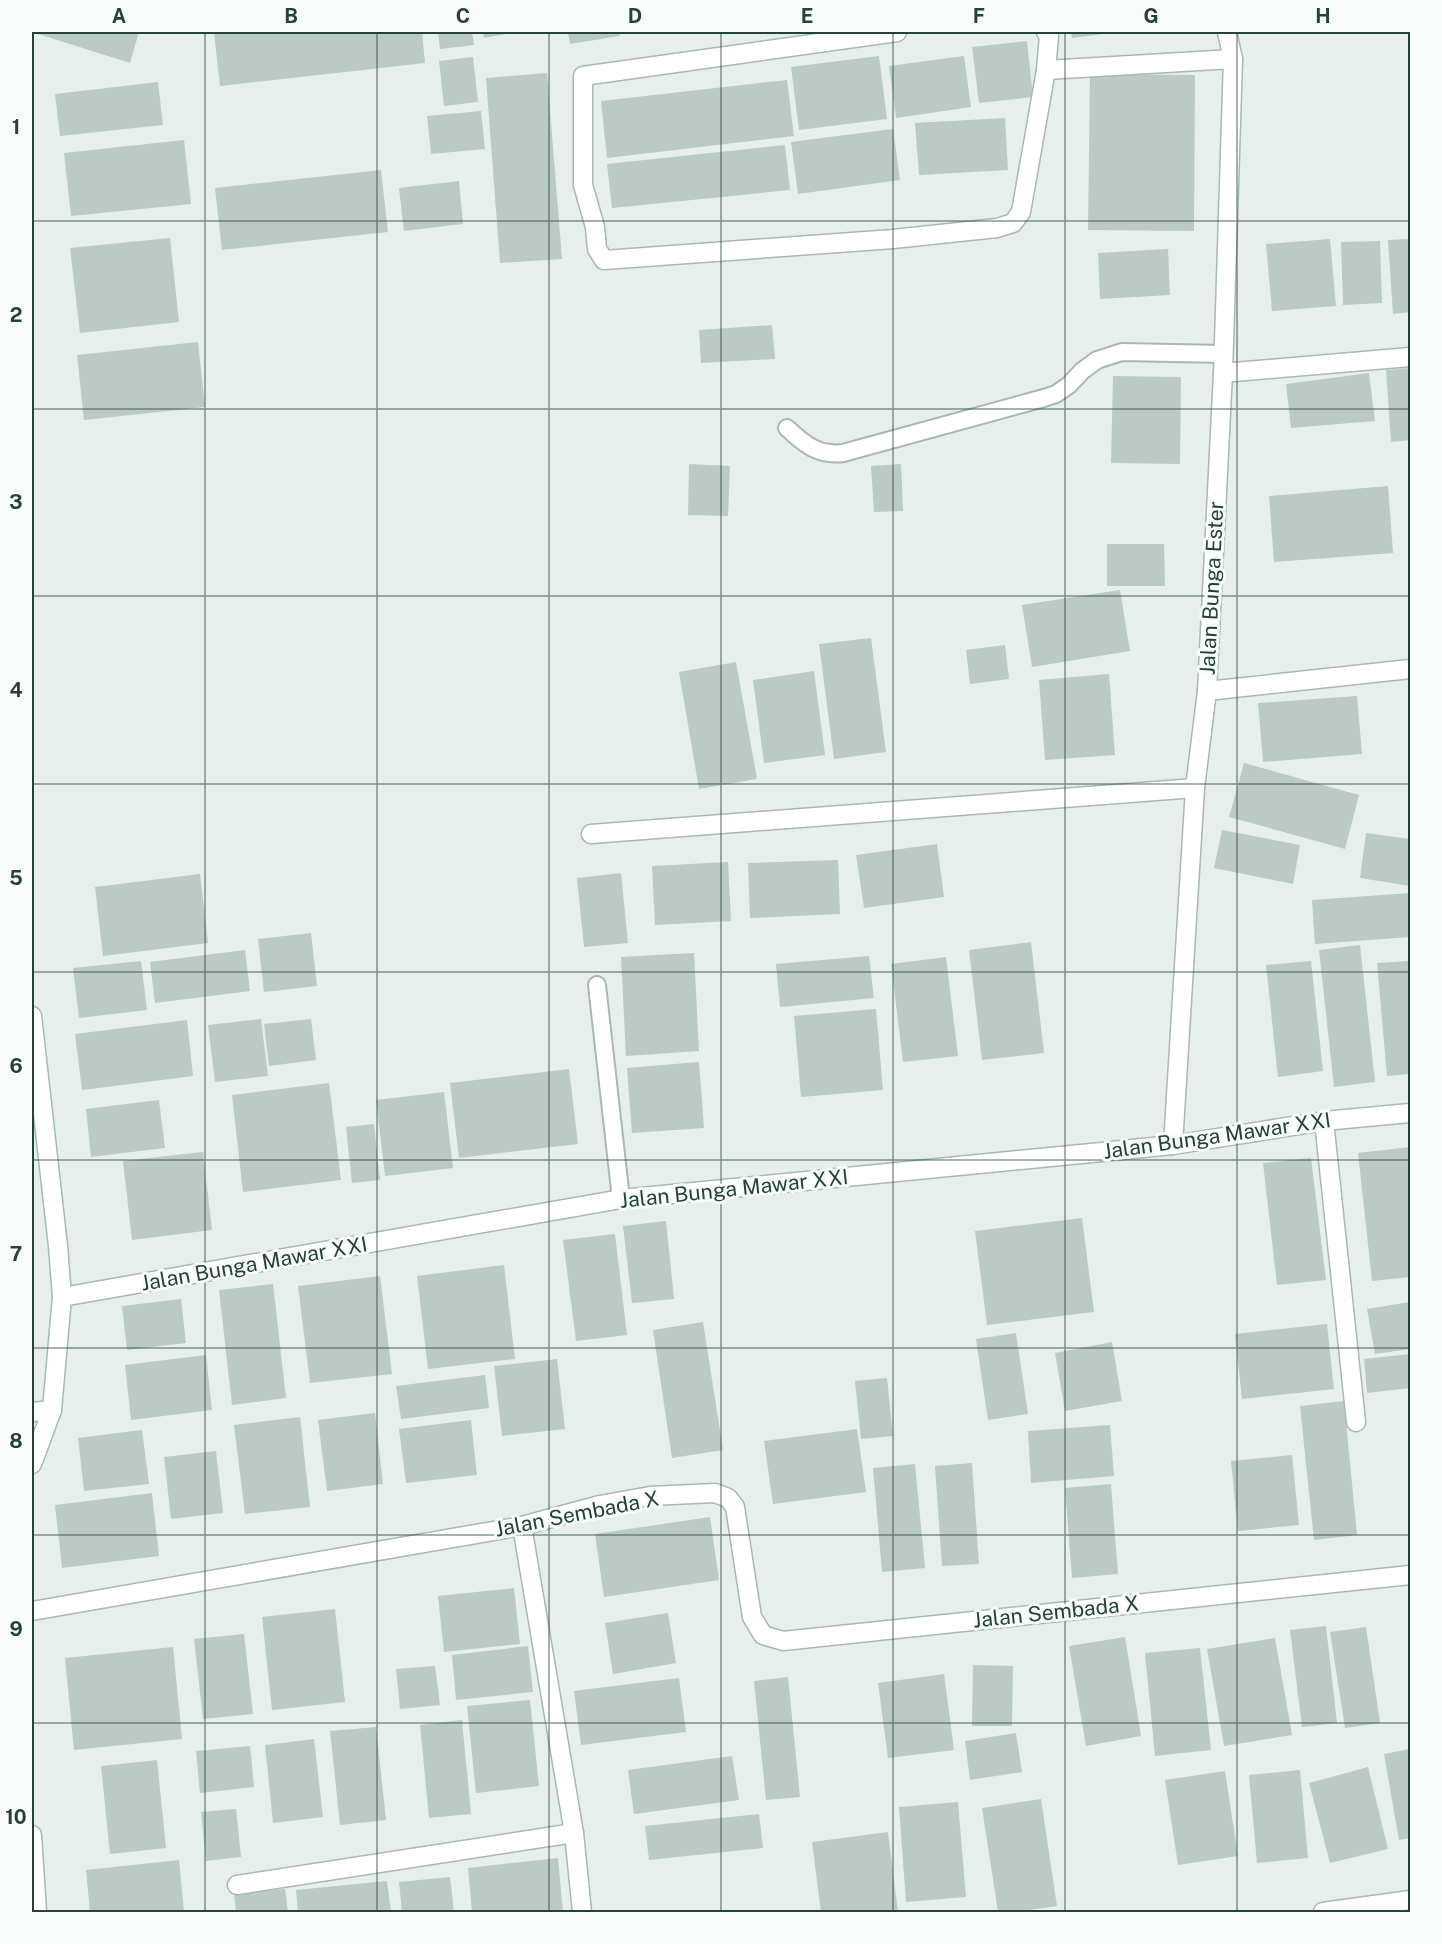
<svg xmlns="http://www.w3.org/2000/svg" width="1442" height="1944" viewBox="0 0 1442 1944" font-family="'Public Sans',sans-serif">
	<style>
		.building { fill: #bbcac4 }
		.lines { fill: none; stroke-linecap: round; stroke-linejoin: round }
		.lane-casing { stroke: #a8b8b2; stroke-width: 20 }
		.street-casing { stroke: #a8b8b2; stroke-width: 21 }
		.secondary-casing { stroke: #a4bbb3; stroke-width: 21 }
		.lane { stroke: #fff; stroke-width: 16 }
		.street { stroke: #fff; stroke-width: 18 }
		.secondary { stroke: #fff; stroke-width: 18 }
		.grid { fill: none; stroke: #24423a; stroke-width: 1.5; stroke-opacity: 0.55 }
		.labels { text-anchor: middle; stroke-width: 6; stroke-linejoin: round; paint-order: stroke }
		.street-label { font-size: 21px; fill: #24423a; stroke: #f7fbf9 }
		.neatline { fill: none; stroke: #24423a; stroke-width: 2 }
		.grid-label { font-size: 20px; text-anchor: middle; font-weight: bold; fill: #24423a }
	</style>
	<rect width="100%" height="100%" fill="#e6efeb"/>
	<g class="building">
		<path d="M32 32H139L130 63Z"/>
		<path d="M214 32H422L425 63 220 86Z"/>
		<path d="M438 32H472L474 45 440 49Z"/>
		<path d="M483 32H512V33L484 38Z"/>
		<path d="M568 32H619L620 36 570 44Z"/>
		<path d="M1071 32H1111V33L1072 38Z"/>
		<path d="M1027 41 1033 97 979 103 972 47Z"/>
		<path d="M879 56 887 119 799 130 791 67Z"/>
		<path d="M964 56 971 107 896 118 889 66Z"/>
		<path d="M473 57 478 102 444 106 439 61Z"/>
		<path d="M547 73 562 259 500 263 486 78Z"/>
		<path d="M1090 74 1195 75 1194 231 1088 230Z"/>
		<path d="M787 80 794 136 607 158 601 101Z"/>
		<path d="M158 82 163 125 60 136 55 94Z"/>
		<path d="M481 111 485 149 431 154 427 116Z"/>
		<path d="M1005 118 1008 170 919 175 915 123Z"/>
		<path d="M893 129 900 180 798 194 791 142Z"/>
		<path d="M184 140 191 204 71 216 64 153Z"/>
		<path d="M785 145 790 190 612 208 607 164Z"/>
		<path d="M381 170 388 232 222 250 215 188Z"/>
		<path d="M459 181 463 224 404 231 399 188Z"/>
		<path d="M170 238 179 322 80 333 70 248Z"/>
		<path d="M1330 239 1336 306 1272 311 1266 244Z"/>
		<path d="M1410 239V312L1393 314 1388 240Z"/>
		<path d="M1380 241 1382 303 1343 305 1341 242Z"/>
		<path d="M1168 249 1170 295 1100 299 1098 253Z"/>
		<path d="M772 325 775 359 701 363 699 330Z"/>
		<path d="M198 342 205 407 84 420 77 355Z"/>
		<path d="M1410 368V440L1391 442 1386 370Z"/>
		<path d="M1369 373 1375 421 1291 428 1286 384Z"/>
		<path d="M1113 376 1181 377 1180 464 1111 463Z"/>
		<path d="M689 464 730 466 728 516 688 515Z"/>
		<path d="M901 464 903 511 874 512 871 466Z"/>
		<path d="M1388 486 1393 553 1274 562 1269 496Z"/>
		<path d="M1107 544H1164L1165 586H1107Z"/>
		<path d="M1120 590 1130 651 1032 667 1022 605Z"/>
		<path d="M871 638 886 752 834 759 819 644Z"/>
		<path d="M1005 645 1009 679 970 684 966 650Z"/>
		<path d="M736 662 757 779 699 789 679 672Z"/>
		<path d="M814 671 825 755 764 763 753 680Z"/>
		<path d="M1109 674 1115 755 1045 760 1039 680Z"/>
		<path d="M1357 696 1362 754 1263 762 1258 703Z"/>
		<path d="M1244 763 1359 795 1345 849 1229 817Z"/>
		<path d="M1222 830 1300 845 1293 884 1214 868Z"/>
		<path d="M1366 833 1410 839V886L1360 878Z"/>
		<path d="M937 844 944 897 864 908 856 855Z"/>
		<path d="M838 860 840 914 750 918 748 863Z"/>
		<path d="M728 862 731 921 655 925 652 866Z"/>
		<path d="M621 873 628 943 584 947 577 878Z"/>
		<path d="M200 874 208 943 103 956 95 887Z"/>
		<path d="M1410 893V937L1315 944 1312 900Z"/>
		<path d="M311 933 317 986 264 992 258 939Z"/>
		<path d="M1031 942 1044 1053 982 1060 969 950Z"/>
		<path d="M1360 945 1375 1082 1334 1087 1319 950Z"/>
		<path d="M245 950 250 991 155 1003 150 962Z"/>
		<path d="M694 953 699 1051 626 1056 621 957Z"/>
		<path d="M869 956 874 998 780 1007 776 964Z"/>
		<path d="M946 957 958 1056 903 1062 891 964Z"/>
		<path d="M141 961 147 1010 79 1018 73 968Z"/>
		<path d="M1311 961 1323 1071 1278 1077 1266 965Z"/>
		<path d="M1410 961V1074L1387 1076 1377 963Z"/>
		<path d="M876 1009 883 1090 801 1097 794 1016Z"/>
		<path d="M261 1019 268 1076 215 1082 208 1025Z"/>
		<path d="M311 1019 316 1060 269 1066 264 1024Z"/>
		<path d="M187 1020 193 1076 82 1090 75 1034Z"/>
		<path d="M699 1062 704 1128 632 1133 627 1068Z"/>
		<path d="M569 1069 578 1144 459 1158 450 1083Z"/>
		<path d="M329 1083 341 1180 243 1192 232 1095Z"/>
		<path d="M444 1092 453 1168 385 1176 376 1100Z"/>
		<path d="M159 1100 165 1148 91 1157 86 1109Z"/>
		<path d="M374 1124 380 1180 352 1183 346 1127Z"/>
		<path d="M1410 1147V1277L1372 1281 1358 1153Z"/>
		<path d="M203 1152 212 1230 132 1240 123 1161Z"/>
		<path d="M1311 1158 1326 1280 1277 1285 1263 1163Z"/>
		<path d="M1082 1218 1094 1312 987 1325 975 1231Z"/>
		<path d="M666 1221 674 1299 632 1303 623 1226Z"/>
		<path d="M615 1234 627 1335 576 1341 563 1240Z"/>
		<path d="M504 1265 515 1359 428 1369 417 1276Z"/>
		<path d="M380 1276 392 1374 310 1383 298 1286Z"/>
		<path d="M273 1284 286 1398 232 1405 219 1290Z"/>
		<path d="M181 1299 186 1343 127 1350 122 1306Z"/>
		<path d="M1410 1302V1349L1375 1354 1367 1309Z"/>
		<path d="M703 1322 723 1450 672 1458 653 1330Z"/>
		<path d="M1327 1324 1334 1389 1242 1399 1235 1334Z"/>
		<path d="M1016 1333 1028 1414 988 1420 976 1339Z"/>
		<path d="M1112 1342 1122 1401 1065 1411 1055 1353Z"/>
		<path d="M1410 1354V1388L1367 1393 1364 1359Z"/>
		<path d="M206 1355 212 1410 131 1420 125 1365Z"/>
		<path d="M557 1359 565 1429 502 1436 494 1366Z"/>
		<path d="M485 1375 489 1408 401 1419 396 1386Z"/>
		<path d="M887 1378 893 1436 861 1439 855 1381Z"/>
		<path d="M1344 1401 1357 1535 1314 1540 1300 1406Z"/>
		<path d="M375 1413 383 1484 327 1491 318 1420Z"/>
		<path d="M300 1417 310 1507 245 1514 234 1425Z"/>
		<path d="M471 1420 477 1475 406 1483 399 1429Z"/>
		<path d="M1110 1425 1114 1476 1031 1483 1028 1431Z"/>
		<path d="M857 1429 866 1492 773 1504 764 1441Z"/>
		<path d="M142 1430 149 1484 84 1491 78 1438Z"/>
		<path d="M216 1451 223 1513 171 1519 164 1457Z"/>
		<path d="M1292 1455 1299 1525 1238 1531 1231 1461Z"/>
		<path d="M972 1463 979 1564 942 1566 935 1466Z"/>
		<path d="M915 1464 925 1568 882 1572 873 1468Z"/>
		<path d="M1111 1484 1118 1574 1072 1578 1065 1488Z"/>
		<path d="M152 1493 159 1556 62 1568 55 1505Z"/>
		<path d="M710 1517 719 1580 604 1597 595 1534Z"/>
		<path d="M514 1588 520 1644 444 1652 438 1596Z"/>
		<path d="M335 1609 345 1702 272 1710 262 1617Z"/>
		<path d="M668 1613 676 1663 613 1674 605 1623Z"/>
		<path d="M1326 1626 1337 1723 1302 1727 1290 1630Z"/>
		<path d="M1366 1627 1380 1723 1345 1728 1330 1632Z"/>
		<path d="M244 1634 253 1714 203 1719 194 1639Z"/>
		<path d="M1125 1637 1141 1736 1086 1746 1069 1646Z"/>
		<path d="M1275 1638 1292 1735 1224 1746 1207 1649Z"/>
		<path d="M528 1646 533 1692 456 1700 452 1655Z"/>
		<path d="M173 1647 182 1739 74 1750 65 1658Z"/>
		<path d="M1200 1648 1211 1750 1155 1756 1145 1653Z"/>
		<path d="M973 1665 1013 1666 1012 1726H972Z"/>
		<path d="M435 1666 440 1705 400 1709 396 1669Z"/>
		<path d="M944 1674 954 1750 888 1758 878 1683Z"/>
		<path d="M788 1677 800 1797 766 1800 754 1681Z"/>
		<path d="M679 1678 686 1732 581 1745 574 1691Z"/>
		<path d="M530 1700 539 1786 476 1793 467 1706Z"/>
		<path d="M462 1720 471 1814 429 1818 420 1725Z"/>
		<path d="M376 1727 386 1820 340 1825 330 1731Z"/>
		<path d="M1016 1733 1022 1772 970 1780 965 1741Z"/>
		<path d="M314 1739 323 1817 273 1823 265 1745Z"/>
		<path d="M250 1746 254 1787 200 1793 196 1751Z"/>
		<path d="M1410 1749V1838L1399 1840 1384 1754Z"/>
		<path d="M732 1756 739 1800 634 1814 628 1770Z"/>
		<path d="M157 1760 166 1848 110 1854 101 1766Z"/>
		<path d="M1368 1767 1388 1849 1330 1863 1309 1783Z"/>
		<path d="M1300 1770 1308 1858 1257 1863 1249 1775Z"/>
		<path d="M1225 1771 1238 1856 1178 1865 1165 1780Z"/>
		<path d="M1041 1799 1057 1906 1015 1912H998L982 1808Z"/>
		<path d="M958 1802 966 1897 906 1902 899 1807Z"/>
		<path d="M236 1809 241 1857 206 1861 201 1812Z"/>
		<path d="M759 1814 763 1848 649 1860 645 1826Z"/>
		<path d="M888 1832 898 1912H821L812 1842Z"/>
		<path d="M558 1858 563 1912H472L468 1868Z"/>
		<path d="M179 1860 184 1912H90L86 1870Z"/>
		<path d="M450 1877 454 1912H402L399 1882Z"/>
		<path d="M387 1881 391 1912H298L296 1890Z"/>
		<path d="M285 1889 288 1912H236L234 1894Z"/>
	</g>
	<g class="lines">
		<defs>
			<g id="lane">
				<path d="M787 428C804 444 818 456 843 453L1044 398 1056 394 1069 385 1082 371 1097 360 1122 352 1224 354"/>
				<path d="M597 985 621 1199"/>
			</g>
			<g id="street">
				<path d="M897 32 583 76V185L595 227 597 249 604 260 893 239 997 228 1013 223 1021 212 1046 70 1233 59"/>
				<path d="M1046 32 1049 36 1046 70"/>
				<path d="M1223 373 1410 357"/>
				<path d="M1207 691 1410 669"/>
				<path d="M591 834 1195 788"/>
				<path d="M1324 1121 1356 1422"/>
				<path d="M1173 1145 1195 788 1207 691 1223 373 1233 59 1227 32"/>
				<path d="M62 1297 621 1199 1173 1145 1324 1121 1410 1113"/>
				<path d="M32 1412 52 1410"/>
				<path d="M522 1526 574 1833 582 1912"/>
				<path d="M32 1611 522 1526 600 1505 650 1496 715 1493 728 1498 735 1507 752 1617 763 1635 783 1641 1410 1575"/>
				<path d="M237 1885 574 1833"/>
				<path d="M1323 1912 1410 1900"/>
			</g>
			<g id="secondary">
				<path d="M32 1016 58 1246 62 1297 52 1410 32 1464"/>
				<path d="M32 1835 37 1912"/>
			</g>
		</defs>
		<use href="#lane" class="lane-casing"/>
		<use href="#street" class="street-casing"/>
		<use href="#secondary" class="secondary-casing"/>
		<use href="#lane" class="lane"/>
		<use href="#street" class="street"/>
		<use href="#secondary" class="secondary"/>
	</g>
	<path class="grid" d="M205 32V1912M377 32V1912M549 32V1912M721 32V1912M893 32V1912M1065 32V1912M1237 32V1912M32 221H1410M32 409H1410M32 596H1410M32 784H1410M32 972H1410M32 1160H1410M32 1348H1410M32 1535H1410M32 1723H1410"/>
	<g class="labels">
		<g class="street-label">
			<text transform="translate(1212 588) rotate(-87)" y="7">Jalan Bunga Ester</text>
			<text transform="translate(1217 1136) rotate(-8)" y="7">Jalan Bunga Mawar XXI</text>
			<text transform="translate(734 1189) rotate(-6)" y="7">Jalan Bunga Mawar XXI</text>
			<text transform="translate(254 1264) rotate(-10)" y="7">Jalan Bunga Mawar XXI</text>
			<text transform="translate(577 1514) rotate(-11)" y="7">Jalan Sembada X</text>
			<text transform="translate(1056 1612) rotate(-6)" y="7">Jalan Sembada X</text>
		</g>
	</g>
	<rect width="1442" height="1944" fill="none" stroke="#f7fbf9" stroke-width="66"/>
	<rect x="33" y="33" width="1376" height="1878" class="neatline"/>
	<g class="grid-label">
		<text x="119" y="23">A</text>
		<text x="291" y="23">B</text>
		<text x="463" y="23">C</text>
		<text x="635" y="23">D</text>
		<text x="807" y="23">E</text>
		<text x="979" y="23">F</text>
		<text x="1151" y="23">G</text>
		<text x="1323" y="23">H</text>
		<text x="16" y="134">1</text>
		<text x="16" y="322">2</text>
		<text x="16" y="509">3</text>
		<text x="16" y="697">4</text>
		<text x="16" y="885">5</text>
		<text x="16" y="1073">6</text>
		<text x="16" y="1261">7</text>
		<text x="16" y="1448">8</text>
		<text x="16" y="1636">9</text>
		<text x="16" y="1824">10</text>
	</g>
</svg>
